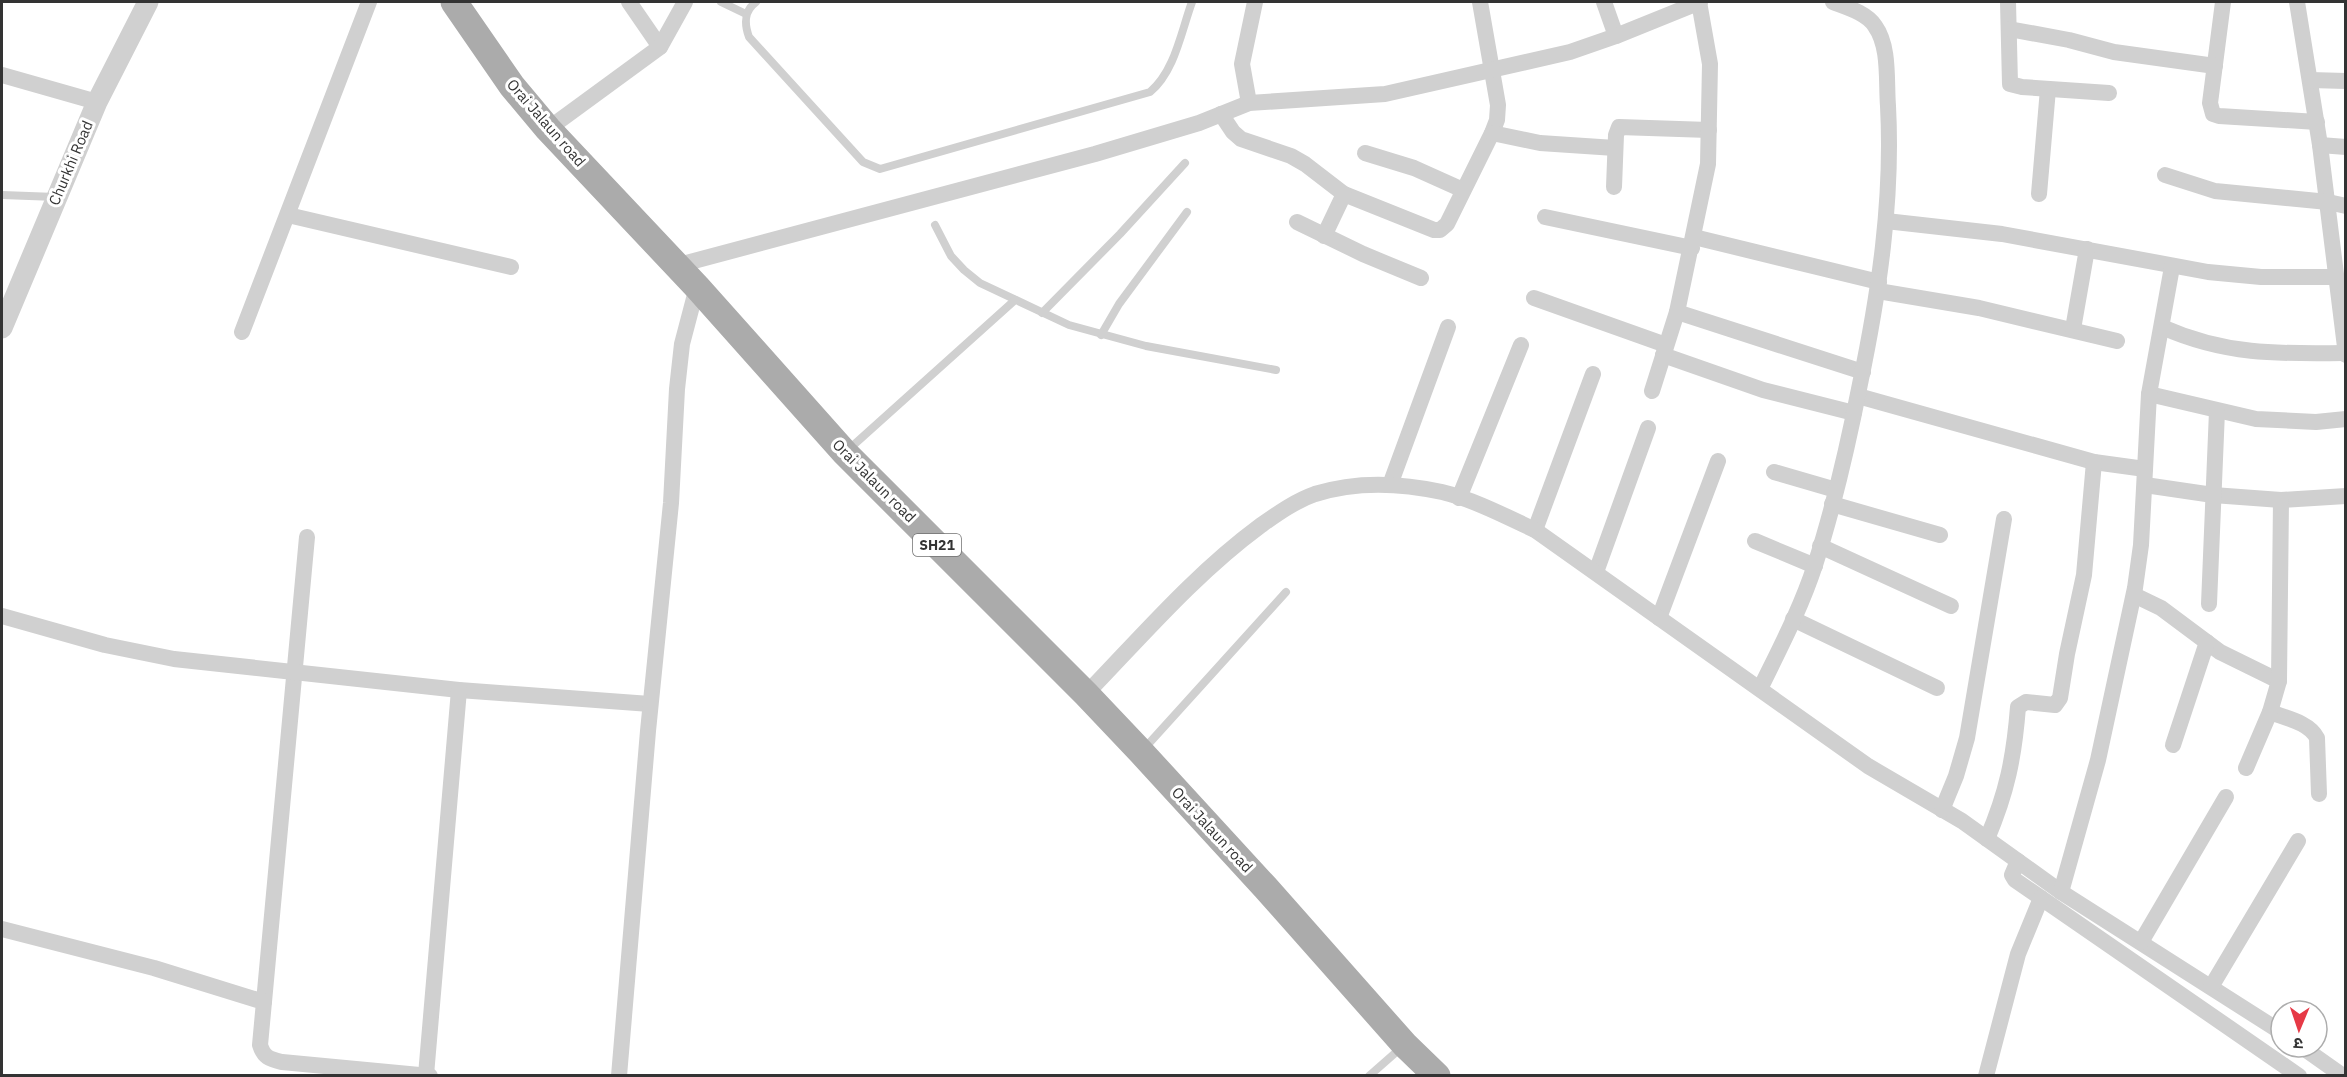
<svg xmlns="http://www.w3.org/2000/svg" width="2347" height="1077" viewBox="0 0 2347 1077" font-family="'IBM Plex Sans','Noto Sans Devanagari',sans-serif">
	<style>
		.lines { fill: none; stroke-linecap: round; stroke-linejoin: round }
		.service { stroke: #d0d0d0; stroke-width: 8 }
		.minor { stroke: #d0d0d0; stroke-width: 16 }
		.tertiary { stroke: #d0d0d0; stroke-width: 21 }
		.primary { stroke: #ababab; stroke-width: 27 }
		.labels { text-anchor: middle; stroke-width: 6; stroke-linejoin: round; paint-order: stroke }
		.shield { fill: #fff; stroke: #707070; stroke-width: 1.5 }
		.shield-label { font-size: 14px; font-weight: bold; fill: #333 }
		.street-label { font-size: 15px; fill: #333; stroke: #fff }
	</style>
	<rect width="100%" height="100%" fill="#fff"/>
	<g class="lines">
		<g class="service">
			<path d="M721 2 746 14"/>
			<path d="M756 2C744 11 744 23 749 37L863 162 880 169 1150 92C1175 71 1181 32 1192 2"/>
			<path d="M2 195 56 197"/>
			<path d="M935 225 951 256 964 270 980 283 1069 325 1146 346 1276 370"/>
			<path d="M1042 313 1120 234 1185 163"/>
			<path d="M1101 335 1119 304 1187 212"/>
			<path d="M848 450 1015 300"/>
			<path d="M1143 750 1286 592"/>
			<path d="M1369 1076 1402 1047"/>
		</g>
		<g class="minor">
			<path d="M629 2 660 47"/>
			<path d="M1604 2 1616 36"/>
			<path d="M2008 2 2010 84 2022 87 2109 93"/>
			<path d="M2223 2 2210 103 2213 114 2219 116 2317 122"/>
			<path d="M2297 2 2320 145 2346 355"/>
			<path d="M2009 29 2069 40 2114 52 2215 66"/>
			<path d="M2 75 97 102"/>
			<path d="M2310 80 2346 81"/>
			<path d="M1249 103 1242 64 1255 2"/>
			<path d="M1221 114 1233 132 1241 139 1291 156 1305 164 1344 194 1434 230H1440L1447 224 1492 133 1497 120 1498 105 1480 2"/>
			<path d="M548 129 660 47 685 2"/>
			<path d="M1492 133 1540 143 1615 148"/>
			<path d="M2320 145 2346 147"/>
			<path d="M1365 153 1414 168 1463 190"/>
			<path d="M2165 175 2215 191 2328 202 2346 206"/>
			<path d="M1614 187 1616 135 1619 127 1709 130"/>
			<path d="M2039 194 2048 89"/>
			<path d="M288 215 511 267"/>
			<path d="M1545 217 1692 248"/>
			<path d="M1886 221 2002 234 2208 272 2261 277H2336"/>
			<path d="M1297 222 1363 254 1421 278"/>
			<path d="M1324 236 1344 194"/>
			<path d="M1694 237 1879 282"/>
			<path d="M675 266 1095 154 1199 123 1249 103 1385 94 1570 52 1616 36 1700 2"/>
			<path d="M1878 291 1979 308 2117 341"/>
			<path d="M1534 298 1666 345"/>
			<path d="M1677 312 1863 372"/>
			<path d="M2162 327C2225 355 2277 354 2345 353"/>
			<path d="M2073 329 2087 249"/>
			<path d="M242 332 369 2"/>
			<path d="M1663 355 1763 390 1854 413"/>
			<path d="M1652 391 1677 312 1708 164 1710 64 1699 2"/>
			<path d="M2149 394 2256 419 2316 422 2346 419"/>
			<path d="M1858 396 2094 462 2145 469"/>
			<path d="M1774 472 1836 490"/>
			<path d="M1390 485 1448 327"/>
			<path d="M2145 485 2213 495 2281 500 2346 496"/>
			<path d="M1459 498 1521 345"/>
			<path d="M1832 504 1940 535"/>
			<path d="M1535 530 1593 374"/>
			<path d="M307 537 260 1045C264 1058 270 1059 282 1062L430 1076"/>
			<path d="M1755 541 1815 566"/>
			<path d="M1820 546 1951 606"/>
			<path d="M1596 572 1648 428"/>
			<path d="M2134 595 2161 608 2220 652 2279 681"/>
			<path d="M2209 604 2217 411"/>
			<path d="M2 616 105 645 174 659 459 690 650 704"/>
			<path d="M1659 618 1718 461"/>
			<path d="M1793 619 1937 688"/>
			<path d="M1760 689C1780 648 1801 608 1815 565 1834 506 1848 445 1860 384 1879 293 1893 200 1888 106 1886 81 1890 47 1875 26 1867 13 1846 7 1833 2"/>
			<path d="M1086 694C1142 636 1195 574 1260 526 1277 514 1295 501 1315 494 1356 481 1401 483 1442 492 1475 500 1505 516 1535 530L1868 766 1962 821 2061 892 2281 1032"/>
			<path d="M2270 712C2285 718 2309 722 2317 738L2319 794"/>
			<path d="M2173 745 2207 642"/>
			<path d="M2246 768 2270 712 2279 681 2281 500"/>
			<path d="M1942 810 1956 776 1967 738 2004 519"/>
			<path d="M1987 839C2007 792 2014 758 2018 707L2026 702 2055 705 2060 698 2067 654 2084 575 2094 462"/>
			<path d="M2018 861 2012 875 2015 880 2299 1076"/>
			<path d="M2061 892 2098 760 2135 588 2141 545 2149 394 2172 267"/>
			<path d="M2 929 154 968 264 1002"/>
			<path d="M2141 942 2226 797"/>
			<path d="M2211 987 2298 841"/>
			<path d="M2302 1047 2343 1076"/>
			<path d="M426 1075 459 690"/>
			<path d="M619 1076 648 731 671 503 677 389 682 344 697 287"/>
			<path d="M1986 1076 2018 954 2041 898"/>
		</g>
		<path class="tertiary" d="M2 328 97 102 148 2"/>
		<path class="primary" d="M454 2 512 86 548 129 697 287 845 453 1086 694 1141 752 1265 887 1405 1045 1437 1076"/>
	</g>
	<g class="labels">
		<rect class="shield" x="913" y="534" width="48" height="22" rx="4.5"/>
		<g class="shield-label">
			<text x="937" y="550">SH21</text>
		</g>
		<g class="street-label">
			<text transform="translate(546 123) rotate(49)" y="5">Orai Jalaun road</text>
			<text transform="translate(71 163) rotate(-67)" y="5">Churkhi Road</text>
			<text transform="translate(874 481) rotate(45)" y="5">Orai Jalaun road</text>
			<text transform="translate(1212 830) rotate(47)" y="5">Orai Jalaun road</text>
		</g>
	</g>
	<rect width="2347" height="1077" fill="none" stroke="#333333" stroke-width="6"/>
	<g transform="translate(2299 1029) rotate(182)"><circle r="28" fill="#ffffff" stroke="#adadad" stroke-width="1.5"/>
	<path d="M0-4.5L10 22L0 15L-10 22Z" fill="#e63946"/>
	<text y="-9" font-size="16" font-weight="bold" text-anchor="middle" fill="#333333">उ</text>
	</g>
</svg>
